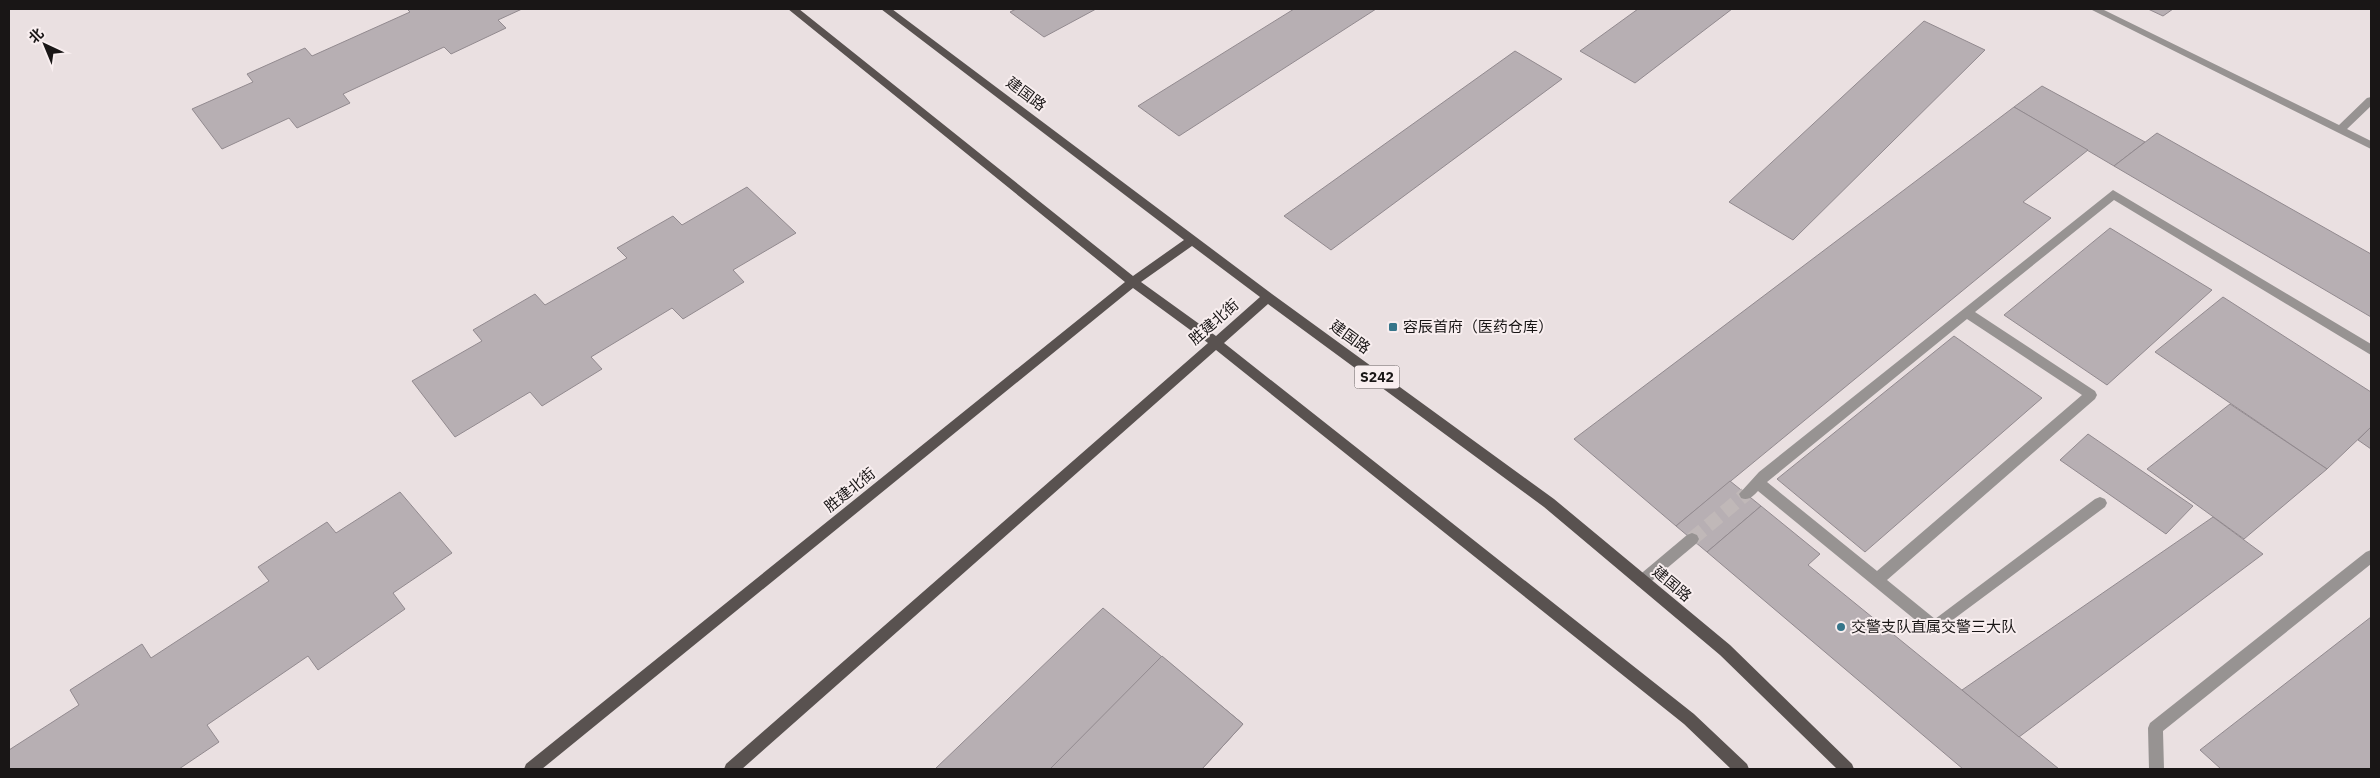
<svg xmlns="http://www.w3.org/2000/svg" width="2380" height="778" viewBox="0 0 2380 778" font-family="'IBM Plex Sans','Noto Sans SC',sans-serif">
	<style>
		.building { fill: #b7afb3; stroke: #928a8f }
		.lines { fill: none; stroke-linecap: round; stroke-linejoin: round }
		.minor-tunnel { stroke: #c0b8b8; stroke-width: 14; stroke-dasharray: 14 7; stroke-linecap: butt }
		.minor { fill: #979392; fill-rule: evenodd }
		.major { fill: #595250; fill-rule: evenodd }
		.poi-dot { fill: #36758a; stroke: #f8eeef; stroke-width: 2 }
		.labels { text-anchor: middle; stroke-width: 4; stroke-linejoin: round; paint-order: stroke }
		.shield { fill: #f8eeef; stroke: #5c5757; stroke-width: 1 }
		.shield-label { font-size: 14px; font-weight: bold; fill: #191616 }
		.street-label { font-size: 15px; fill: #191616; stroke: #f8eeef }
		.poi-label { font-size: 15px; fill: #191616; stroke: #f8eeef; text-anchor: start }
	</style>
	<rect width="100%" height="100%" fill="#eae0e1"/>
	<g class="building">
		<path d="M407 9H522L498 20 506 28 451 54 444 47 343 94 350 103 297 128 289 118 222 149 192 109 253 82 247 74 305 48 312 56 410 12Z"/>
		<path d="M1016 9H1096L1044 37 1010 12Z"/>
		<path d="M1294 9H1376L1179 136 1138 106Z"/>
		<path d="M1638 9H1732L1635 83 1580 51Z"/>
		<path d="M2148 9H2173L2163 16Z"/>
		<path d="M1924 21 1985 50 1793 240 1729 202Z"/>
		<path d="M1515 51 1562 79 1331 250 1284 216Z"/>
		<path d="M2042 86 2145 142 2114 166 2014 107Z"/>
		<path d="M2014 107 2088 150 2023 202 2051 218 1676 526 1574 439Z"/>
		<path d="M2157 133 2371 254V317L2114 166Z"/>
		<path d="M747 187 796 233 733 270 744 282 683 319 672 308 591 357 602 369 542 406 530 392 455 437 412 381 482 341 473 330 535 294 545 305 627 258 617 248 673 216 682 225Z"/>
		<path d="M2110 228 2212 290 2107 385 2004 315Z"/>
		<path d="M2223 297 2371 392V427L2327 469 2155 352Z"/>
		<path d="M1954 336 2042 398 1865 552 1777 479Z"/>
		<path d="M2230 404 2327 469 2244 539 2147 469Z"/>
		<path d="M2371 427V449L2358 440Z"/>
		<path d="M2088 434 2193 506 2166 534 2060 460Z"/>
		<path d="M1730 481 1761 506 1707 552 1676 526Z"/>
		<path d="M400 492 452 553 393 593 405 609 318 670 308 656 207 725 219 742 179 769H9V750L79 705 70 690 142 644 151 658 269 581 258 567 327 522 336 533Z"/>
		<path d="M1761 506 1820 554 1808 565 2059 769H1963L1707 552Z"/>
		<path d="M2213 517 2263 554 2019 737 1962 690Z"/>
		<path d="M1103 608 1243 724 1202 769H935Z"/>
		<path d="M2371 617V769H2221L2200 750Z"/>
		<path d="M1162 656 1243 724 1202 769H1050Z"/>
	</g>
	<g class="lines">
		<path class="minor-tunnel" d="M1692 539 1746 494"/>
		<g class="minor">
			<path d="M2090 9H2102L2339 125 2367 98 2371 97V106L2347 129 2371 141V149Z"/>
			<path d="M2113 190 2371 344V355L2114 200 1975 312 2095 391 2097 395 2095 399 1887 580 1935 619 2095 499 2100 497 2105 499 2107 503 2105 507 1935 633 1930 632 1758 491C1753 496 1749 501 1741 498L1739 494 1759 472ZM1967 319 2082 395 1877 571 1767 482Z"/>
			<path d="M1692 533 1697 535 1699 539 1697 543 1647 585 1642 587 1637 585 1635 581 1637 577 1687 535Z"/>
			<path d="M2371 550V564L2163 731 2164 769H2149L2148 728 2150 723 2366 552Z"/>
		</g>
		<path class="major" d="M788 9H799L1133 276 1184 240 881 9H892L1272 294 1554 499 1730 645 1852 764 1854 769H1837L1720 655 1544 507 1268 304 1224 343 1694 714 1747 764 1749 769H1731L1684 724 1216 350 742 769H724L726 764 1208 343 1133 288 542 769H524L526 764 1125 282ZM1192 246 1260 297 1216 336 1141 282Z"/>
	</g>
	<g class="poi-dot">
		<rect x="1388" y="322" width="10" height="10" rx="2.5"/>
		<circle cx="1841" cy="627" r="5"/>
	</g>
	<g class="labels">
		<rect class="shield" x="1354.5" y="365.5" width="45" height="23" rx="4"/>
		<g class="shield-label">
			<text x="1377" y="382">S242</text>
		</g>
		<g class="street-label">
			<text transform="translate(1026 94) rotate(37)" y="5">建国路</text>
			<text transform="translate(1214 322) rotate(-41)" y="5">胜建北街</text>
			<text transform="translate(1350 337) rotate(36)" y="5">建国路</text>
			<text transform="translate(850 490) rotate(-39)" y="5">胜建北街</text>
			<text transform="translate(1672 584) rotate(40)" y="5">建国路</text>
		</g>
		<g class="poi-label">
			<text x="1403" y="332">容辰首府（医药仓库）</text>
			<text x="1851" y="632">交警支队直属交警三大队</text>
		</g>
	</g>
	<rect width="2380" height="778" fill="none" stroke="#191616" stroke-width="20"/>
	<g transform="translate(45 45) rotate(316)" stroke="#f8eeef" stroke-width="4" paint-order="stroke">
	<path d="M0-4L9 19L0 12L-9 19Z" fill="#191616"/>
	<text y="-8" font-size="14" font-weight="bold" text-anchor="middle" fill="#191616">北</text>
	</g>
</svg>
